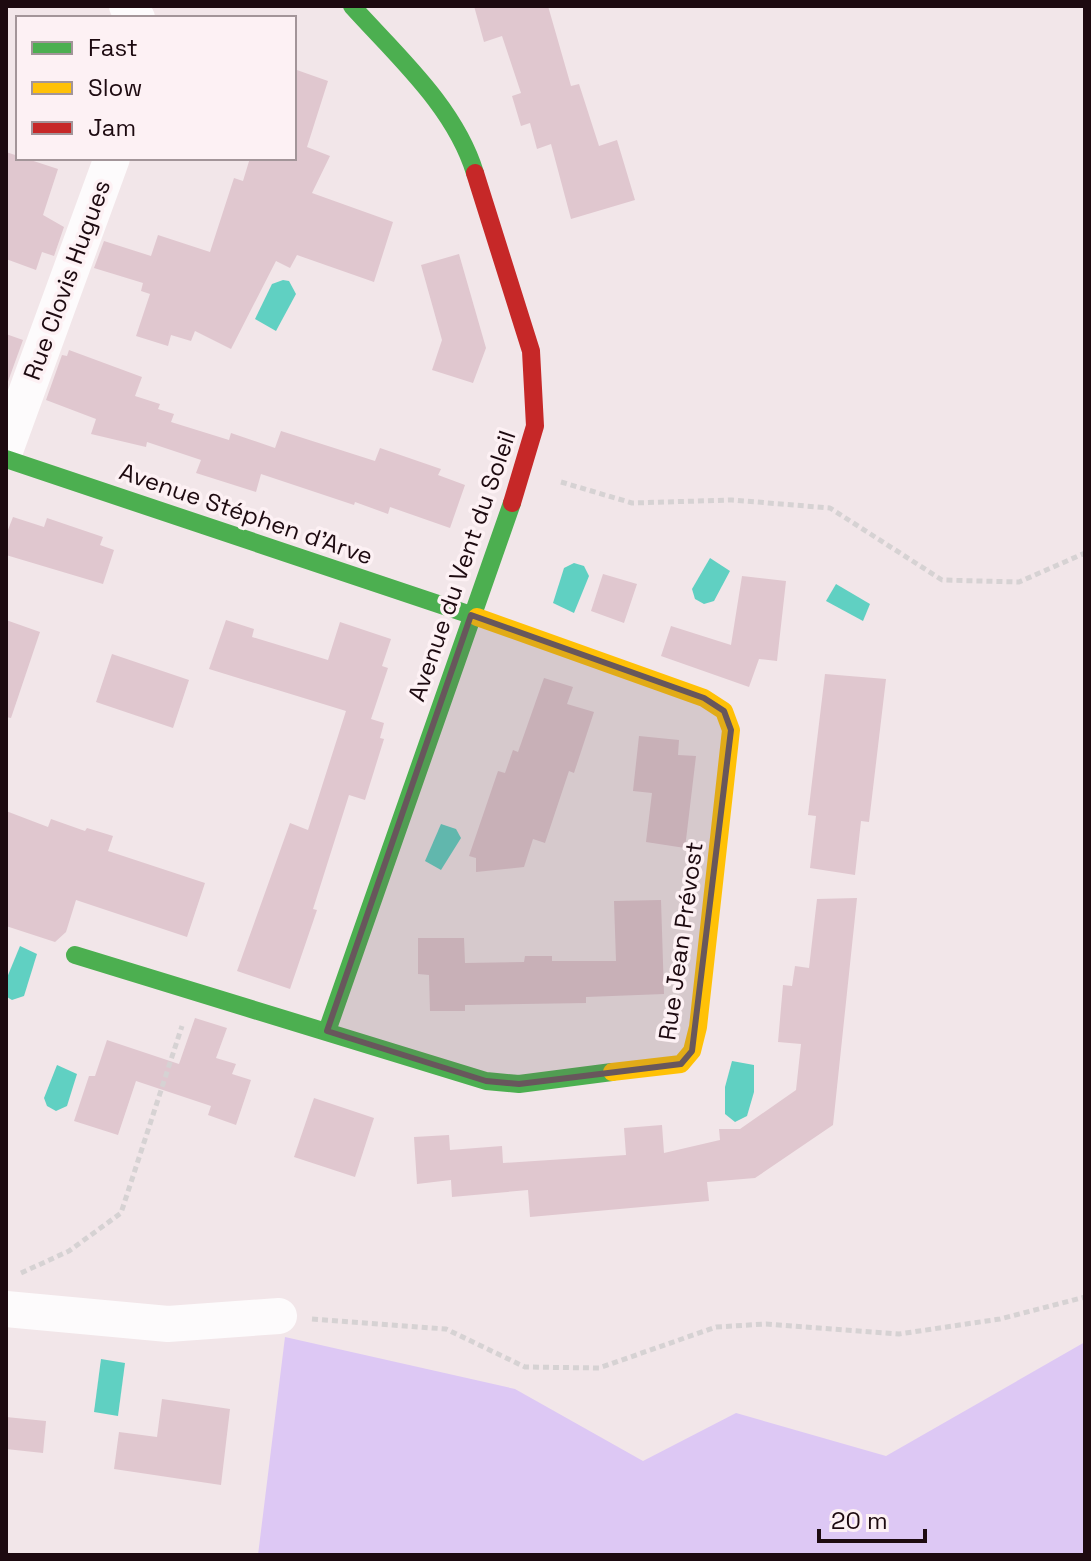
<svg xmlns="http://www.w3.org/2000/svg" width="1091" height="1561" viewBox="0 0 1091 1561" font-family="'Space Grotesk',sans-serif">
	<style>
		.green { fill: #ddc8f4 }
		.water { fill: #60d0c2 }
		.building { fill: #e0c7cf }
		.lines { fill: none; stroke-linecap: round; stroke-linejoin: round }
		.path { stroke: #d6d2d3; stroke-width: 5; stroke-dasharray: 6 4; stroke-linecap: butt }
		.street { stroke: #fdfbfc; stroke-width: 36 }
		.fast { stroke: #4caf50; stroke-width: 18 }
		.slow { stroke: #ffc107; stroke-width: 18 }
		.jam { stroke: #c62828; stroke-width: 18 }
		.marked { fill: #68575c; fill-opacity: 0.2; stroke: #68575c; stroke-width: 6; stroke-linejoin: round }
		.labels { text-anchor: middle; stroke-width: 7; stroke-linejoin: round; paint-order: stroke }
		.street-label { font-size: 24px; fill: #1d0a10; stroke: #fdf1f4 }
	</style>
	<rect width="100%" height="100%" fill="#f2e6e9"/>
	<path class="green" d="M285 1337 515 1389 643 1461 736 1413 886 1456 1085 1342V1555H258Z"/>
	<g class="water">
		<path d="M283 280 289 281 296 294 276 331 255 319 272 284Z"/>
		<path d="M710 558 730 571 714 601 704 604 695 599 692 589Z"/>
		<path d="M574 563 584 566 589 576 574 613 553 603 564 568Z"/>
		<path d="M836 584 870 604 863 621 826 601Z"/>
		<path d="M441 824 456 829 461 838 441 870 425 861Z"/>
		<path d="M20 946 37 954 24 996 12 1000 7 997 6 980Z"/>
		<path d="M732 1061 754 1065V1092L747 1116 735 1122 725 1114V1087Z"/>
		<path d="M57 1065 77 1074 67 1106 56 1111 47 1106 44 1098Z"/>
		<path d="M101 1359 125 1363 118 1416 94 1412Z"/>
	</g>
	<g class="building">
		<path d="M474 6H548L571 86 579 84 599 146 617 140 635 200 571 219 551 144 537 149 530 123 521 126 512 96 521 93 502 36 484 42Z"/>
		<path d="M294 69 328 81 307 147 330 156 312 193 393 222 374 282 297 255 290 268 276 261 231 349 195 331 191 341 171 335 168 346 136 336 150 294 141 291 143 283 94 268 104 241 151 256 158 235 210 252 234 178 243 181 250 158H294Z"/>
		<path d="M6 152 58 169 43 215 64 227 54 256 42 252 36 270 6 259Z"/>
		<path d="M459 254 486 348 473 383 432 370 442 340 421 265Z"/>
		<path d="M6 334 23 340 6 387Z"/>
		<path d="M69 350 142 377 135 396 160 404 158 409 174 414 171 422 229 440 231 433 275 448 281 431 375 461 380 448 441 469 438 475 465 485 450 528 390 507 388 514 355 502 354 505 261 474 256 492 196 473 201 460 147 442 146 447 91 434 96 419 46 400 62 355 67 356Z"/>
		<path d="M13 517 44 527 47 518 103 537 100 545 114 550 103 584 6 555V535Z"/>
		<path d="M603 574 637 584 624 623 591 611Z"/>
		<path d="M742 576 786 581 777 661 759 659 749 687 661 656 671 626 731 645Z"/>
		<path d="M6 620 40 632 11 718 6 717Z"/>
		<path d="M226 620 254 629 252 637 328 660 340 622 391 639 382 666 388 668 371 719 384 723 380 738 384 739 365 800 349 795 313 909 317 910 290 989 237 971 290 823 308 830 346 711 209 669Z"/>
		<path d="M112 654 189 680 173 728 96 702Z"/>
		<path d="M825 674 886 679 869 822 861 821 855 875 810 868 816 816 808 815Z"/>
		<path d="M544 678 573 687 567 704 594 712 574 773 569 771 545 843 533 839 524 867 476 872V858L469 856 498 771 505 773 513 750 518 752Z"/>
		<path d="M639 736 679 740 678 755 696 756 685 848 646 842 652 793 633 791Z"/>
		<path d="M6 811 48 827 51 819 85 831 87 828 113 836 108 851 205 883 187 937 76 900 66 932 55 942 6 926Z"/>
		<path d="M857 898 833 1125 755 1178 707 1182 709 1201 530 1217 528 1190 452 1197 451 1180 417 1184 414 1137 449 1135 450 1150 502 1146 503 1163 626 1155 624 1128 662 1125 664 1153 720 1140 719 1129H740L796 1090 801 1044 778 1042 783 985 792 986 795 966 809 968 817 899Z"/>
		<path d="M661 900 664 994 586 997V1003L465 1005V1011H430L429 975 418 974V938H464L465 963 524 962 525 956H552V961H616L614 901Z"/>
		<path d="M195 1018 227 1028 216 1058 236 1064 232 1074 251 1080 236 1125 208 1115 211 1106 136 1081 118 1135 74 1121 89 1076H95L107 1040 179 1064Z"/>
		<path d="M314 1098 374 1118 355 1177 294 1157Z"/>
		<path d="M162 1399 230 1409 221 1485 114 1469 119 1432 157 1437Z"/>
		<path d="M6 1417 46 1421 43 1453 6 1449Z"/>
	</g>
	<g class="lines">
		<g class="path">
			<path d="M561 482 632 503 732 500 830 508 942 580 1019 582 1085 553"/>
			<path d="M21 1273 69 1251 121 1213 182 1026"/>
			<path d="M312 1319 446 1329 525 1367 599 1368 716 1327 766 1324 899 1334 1000 1319 1085 1297"/>
		</g>
		<g class="street">
			<path d="M127 6 137 18"/>
			<path d="M6 448 112 158"/>
			<path d="M6 1309 168 1324 279 1316"/>
		</g>
		<g class="fast">
			<path d="M352 6C397 56 455 107 475 173"/>
			<path d="M6 459 477 617"/>
			<path d="M75 955 486 1081 519 1084 612 1072"/>
			<path d="M327 1031 512 503"/>
		</g>
		<path class="slow" d="M477 617 704 698 724 711 731 730 698 1027 692 1051 681 1064 612 1072"/>
		<path class="jam" d="M475 173 531 351 535 426 512 503"/>
	</g>
	<path class="marked" d="M471 615 704 698 724 711 731 730 692 1051 681 1064 519 1084 486 1081 327 1031Z"/>
	<g class="labels">
		<g class="street-label">
			<text transform="translate(67 280) rotate(-70)" y="8">Rue Clovis Hugues</text>
			<text transform="translate(246 514) rotate(19)" y="8">Avenue Stéphen d'Arve</text>
			<text transform="translate(462 566) rotate(-71)" y="8">Avenue du Vent du Soleil</text>
			<text transform="translate(681 941) rotate(-82)" y="8">Rue Jean Prévost</text>
		</g>
	</g>
	<rect width="1091" height="1561" fill="none" stroke="#1d0a10" stroke-width="16"/>
	<rect x="16" y="16" width="280" height="144" fill="#fdf1f4" stroke="#a39599" stroke-width="2"/>
	<rect x="32" y="42" width="40" height="12" fill="#4caf50" stroke="#a39599" stroke-width="2"/>
	<text x="88" y="56" font-size="24" fill="#1d0a10">Fast</text>
	<rect x="32" y="82" width="40" height="12" fill="#ffc107" stroke="#a39599" stroke-width="2"/>
	<text x="88" y="96" font-size="24" fill="#1d0a10">Slow</text>
	<rect x="32" y="122" width="40" height="12" fill="#c62828" stroke="#a39599" stroke-width="2"/>
	<text x="88" y="136" font-size="24" fill="#1d0a10">Jam</text>
	<path d="M819 1529v12h106v-12" fill="none" stroke="#1d0a10" stroke-width="4"/>
	<text x="831" y="1529" font-size="24" fill="#1d0a10" stroke="#fdf1f4" stroke-width="6" paint-order="stroke">20 m</text>
</svg>
